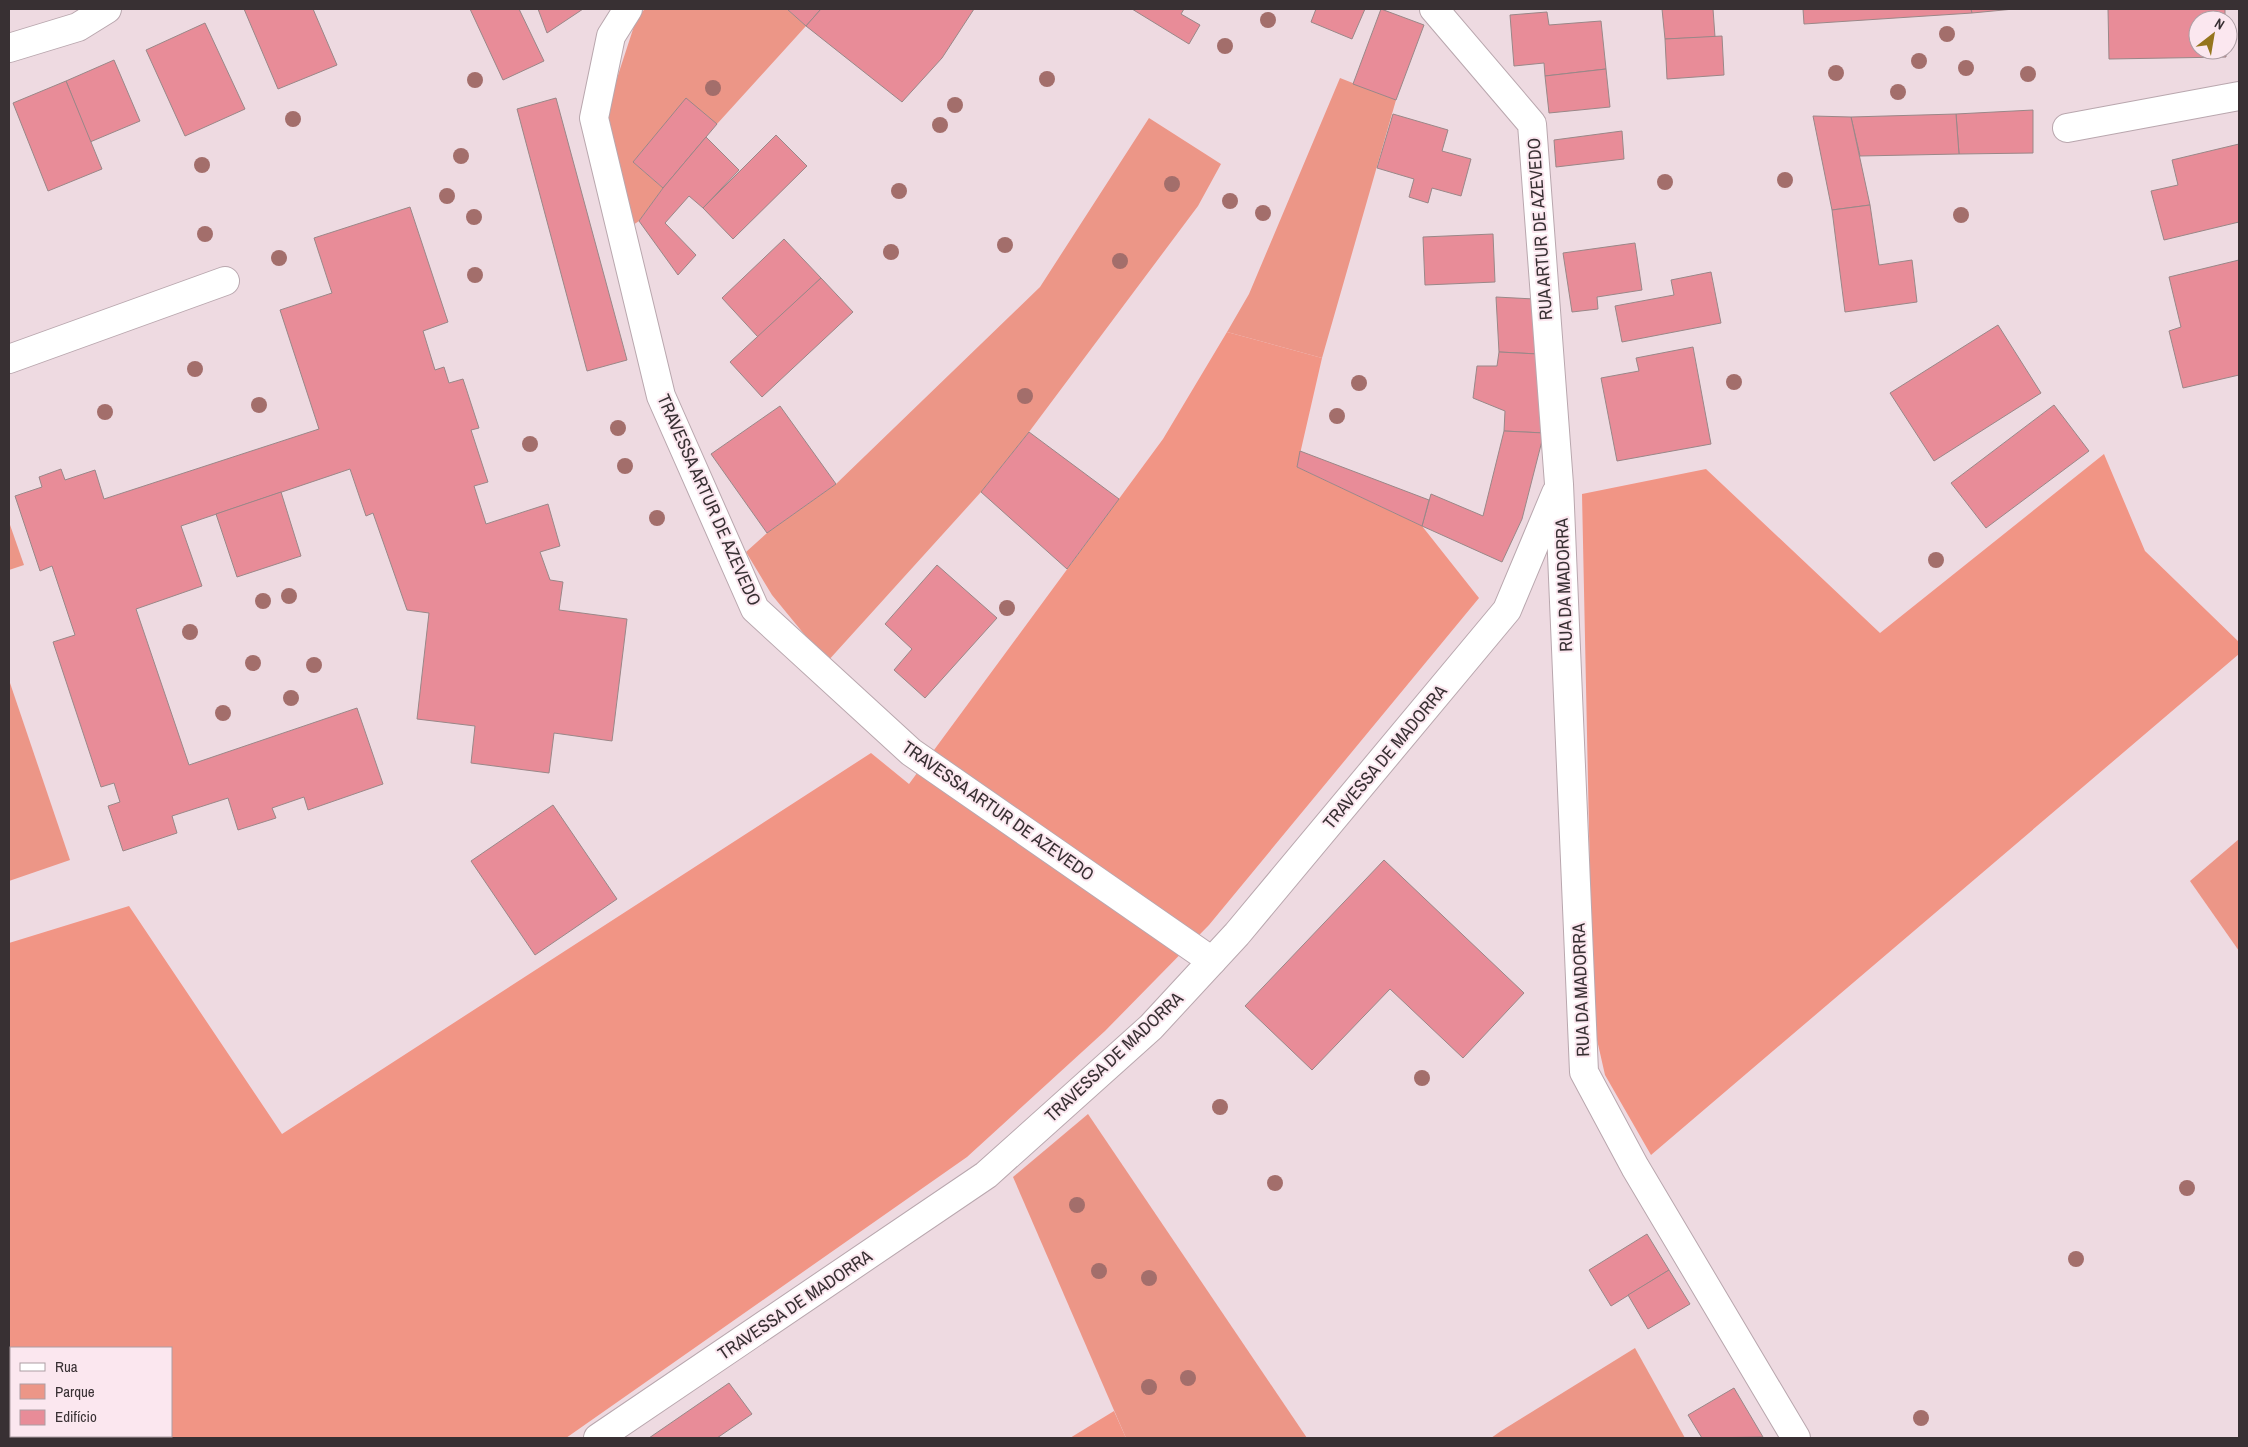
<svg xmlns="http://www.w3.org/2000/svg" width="2248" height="1447" viewBox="0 0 2248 1447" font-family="'Archivo Narrow',sans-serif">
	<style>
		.green { fill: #ec9687 }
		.forest { fill: #f19585; fill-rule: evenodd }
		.building { fill: #e88c98; stroke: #9a8788 }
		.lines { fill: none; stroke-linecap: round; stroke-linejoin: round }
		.street-casing { stroke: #b9a7ae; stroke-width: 30 }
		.secondary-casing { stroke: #b9a7ae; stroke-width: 30 }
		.street { stroke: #fff; stroke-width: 28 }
		.secondary { stroke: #fff; stroke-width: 28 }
		.tree { fill: #a36e6b }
		.labels { text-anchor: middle; stroke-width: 4; stroke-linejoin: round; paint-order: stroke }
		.street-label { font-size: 18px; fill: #383033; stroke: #fbe7ef }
	</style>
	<rect width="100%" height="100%" fill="#eedae1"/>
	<g class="green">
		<path d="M645 9H787L806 26 717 124 686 99 633 162 663 188 639 221 630 227 605 115 637 17Z"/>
		<path d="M1340 78 1396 100 1322 358 1227 332 1249 294Z"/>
		<path d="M1149 118 1221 164 1198 206 1029 432 981 492 827 662 772 595 746 552 767 533 836 484 1040 287Z"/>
		<path d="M9 522 24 565 9 570Z"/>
		<path d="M9 680 70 860 9 881Z"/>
		<path d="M2239 839V951L2190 881Z"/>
		<path d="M1088 1114 1307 1438H1126L1013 1177Z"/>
		<path d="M1635 1348 1685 1438H1491L1501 1431Z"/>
	</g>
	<g class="forest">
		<path d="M1227 332 1322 358 1297 467 1422 526 1479 598 1209 925 1105 1031 967 1157 566 1438H9V943L129 906 282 1134 871 753 909 784 1163 439ZM11 1348H171V1436H11Z"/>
		<path d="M2104 454 2145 551 2239 642V654L1651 1155 1605 1075 1593 1022 1582 494 1706 469 1880 633Z"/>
		<path d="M1114 1411 1126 1438H1070Z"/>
	</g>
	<g class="building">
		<path d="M244 9H313L337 65 278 89Z"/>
		<path d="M470 9H519L544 61 503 80Z"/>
		<path d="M538 9H583L547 33Z"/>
		<path d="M787 9H821L806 26Z"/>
		<path d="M821 9H974L942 58 902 102 806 26Z"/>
		<path d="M1132 9H1184L1181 14 1200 25 1189 44Z"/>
		<path d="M1316 9H1365L1352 39 1311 22Z"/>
		<path d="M1381 9 1424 25 1396 100 1353 84Z"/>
		<path d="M1662 9H1713L1715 37 1665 39Z"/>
		<path d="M1803 9H1971L1972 13 1804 24Z"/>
		<path d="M1971 9H2014L1972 13Z"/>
		<path d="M2108 9H2225V20H2198V50H2226V57L2109 59Z"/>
		<path d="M1547 12 1549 25 1601 21 1606 69 1545 76 1544 63 1514 66 1510 15Z"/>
		<path d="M205 23 245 109 185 136 146 50Z"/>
		<path d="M1722 36 1724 75 1667 79 1665 39Z"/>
		<path d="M114 60 140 121 90 142 66 81Z"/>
		<path d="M1606 69 1610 107 1549 113 1545 76Z"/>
		<path d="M66 81 102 169 48 191 13 103Z"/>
		<path d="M556 98 627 360 587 371 517 109Z"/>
		<path d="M686 98 717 124 663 188 633 162Z"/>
		<path d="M2033 110V153L1959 154 1956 114Z"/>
		<path d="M1393 114 1448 130 1442 151 1471 159 1461 196 1432 188 1428 203 1409 197 1414 179 1377 168Z"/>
		<path d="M1956 114 1959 154 1860 156 1851 117Z"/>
		<path d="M1813 116 1851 117 1870 205 1832 210Z"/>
		<path d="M1622 131 1624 159 1556 167 1554 140Z"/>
		<path d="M776 135 807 166 733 239 703 208Z"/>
		<path d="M706 137 739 170 703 208 689 196 665 223 696 255 678 275 639 221 663 188Z"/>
		<path d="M2239 144V222L2164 240 2151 191 2178 185 2172 160Z"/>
		<path d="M1870 205 1879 265 1912 260 1917 302 1845 312 1832 210Z"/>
		<path d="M410 207 448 322 423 331 435 370 444 367 449 383 463 379 479 428 471 430 488 482 474 486 486 524 548 504 560 546 540 552 550 580 563 582 559 610 627 619 612 741 554 733 549 773 471 763 475 726 417 719 429 613 407 610 373 513 366 516 350 469 181 526 202 586 136 609 189 765 357 708 383 784 308 810 304 797 272 808 276 818 238 830 228 798 172 816 177 833 123 851 108 806 120 802 114 783 101 787 53 642 75 635 52 566 40 571 15 496 42 487 39 477 61 469 65 480 95 470 104 499 319 429 280 310 332 293 314 238Z"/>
		<path d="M1493 234 1495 282 1425 285 1423 237Z"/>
		<path d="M784 239 821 278 758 337 722 298Z"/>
		<path d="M1635 243 1642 290 1597 297 1598 309 1572 312 1563 253Z"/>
		<path d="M2239 260V375L2183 388 2169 331 2181 327 2169 277Z"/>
		<path d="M1711 272 1721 323 1622 342 1615 306 1674 295 1671 280Z"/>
		<path d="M821 278 853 312 762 397 730 362Z"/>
		<path d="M1496 297 1534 299 1538 354 1499 352Z"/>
		<path d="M1998 325 2041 393 1934 461 1890 393Z"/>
		<path d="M1693 347 1711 444 1617 461 1601 378 1639 371 1636 358Z"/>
		<path d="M1499 352 1538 354 1544 433 1504 431 1505 411 1473 398 1477 366H1497Z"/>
		<path d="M2054 405 2089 451 1986 528 1951 483Z"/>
		<path d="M780 406 836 484 767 533 711 454Z"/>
		<path d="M1504 431 1544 433 1522 519 1502 562 1422 526 1431 494 1483 516Z"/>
		<path d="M1029 432 1119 499 1067 569 981 492Z"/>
		<path d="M1300 451 1429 500 1422 526 1297 467Z"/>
		<path d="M281 492 301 556 237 577 216 514Z"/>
		<path d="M937 565 997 618 925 698 894 670 912 649 885 624Z"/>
		<path d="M553 805 617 899 535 955 471 861Z"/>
		<path d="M1384 860 1524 993 1463 1058 1390 989 1312 1070 1245 1006Z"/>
		<path d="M1647 1234 1669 1270 1611 1306 1589 1270Z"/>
		<path d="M1669 1270 1690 1304 1648 1329 1628 1295Z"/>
		<path d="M729 1383 752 1414 717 1438H649Z"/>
		<path d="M1734 1388 1763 1437 1702 1438 1688 1415Z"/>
	</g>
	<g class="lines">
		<defs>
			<g id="street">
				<path d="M628 9 611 36 594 118 661 396 755 609 911 752 1212 961"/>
				<path d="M1434 9 1532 124 1559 484 1584 1072 1635 1167 1796 1438"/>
				<path d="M2067 128 2239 96"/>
				<path d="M9 359 225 281"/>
				<path d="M598 1438 986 1175 1151 1027 1237 934 1507 610 1556 493"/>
			</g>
			<path id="secondary" d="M9 48 78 27 107 9"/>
		</defs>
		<use href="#street" class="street-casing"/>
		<use href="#secondary" class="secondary-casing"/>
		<use href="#street" class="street"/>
		<use href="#secondary" class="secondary"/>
	</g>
	<g class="tree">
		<circle cx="1268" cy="20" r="8"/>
		<circle cx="1947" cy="34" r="8"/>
		<circle cx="1225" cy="46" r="8"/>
		<circle cx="1919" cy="61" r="8"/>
		<circle cx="1966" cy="68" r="8"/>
		<circle cx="1836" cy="73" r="8"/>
		<circle cx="2028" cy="74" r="8"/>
		<circle cx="1047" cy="79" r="8"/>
		<circle cx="475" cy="80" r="8"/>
		<circle cx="713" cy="88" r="8"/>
		<circle cx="1898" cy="92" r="8"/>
		<circle cx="955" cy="105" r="8"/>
		<circle cx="293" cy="119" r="8"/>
		<circle cx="940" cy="125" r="8"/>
		<circle cx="461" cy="156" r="8"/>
		<circle cx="202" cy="165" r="8"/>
		<circle cx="1785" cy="180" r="8"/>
		<circle cx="1665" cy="182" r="8"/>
		<circle cx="1172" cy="184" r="8"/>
		<circle cx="899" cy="191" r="8"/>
		<circle cx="447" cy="196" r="8"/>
		<circle cx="1230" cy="201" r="8"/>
		<circle cx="1263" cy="213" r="8"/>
		<circle cx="1961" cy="215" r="8"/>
		<circle cx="474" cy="217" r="8"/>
		<circle cx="205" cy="234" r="8"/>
		<circle cx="1005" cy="245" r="8"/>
		<circle cx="891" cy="252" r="8"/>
		<circle cx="279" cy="258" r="8"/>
		<circle cx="1120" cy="261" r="8"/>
		<circle cx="475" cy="275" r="8"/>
		<circle cx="195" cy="369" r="8"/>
		<circle cx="1734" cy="382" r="8"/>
		<circle cx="1359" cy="383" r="8"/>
		<circle cx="1025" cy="396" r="8"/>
		<circle cx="259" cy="405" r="8"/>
		<circle cx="105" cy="412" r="8"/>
		<circle cx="1337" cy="416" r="8"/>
		<circle cx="618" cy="428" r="8"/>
		<circle cx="530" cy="444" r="8"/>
		<circle cx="625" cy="466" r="8"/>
		<circle cx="657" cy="518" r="8"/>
		<circle cx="1936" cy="560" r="8"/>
		<circle cx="289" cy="596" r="8"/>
		<circle cx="263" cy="601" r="8"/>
		<circle cx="1007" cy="608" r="8"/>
		<circle cx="190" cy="632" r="8"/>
		<circle cx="253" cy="663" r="8"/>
		<circle cx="314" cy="665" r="8"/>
		<circle cx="291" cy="698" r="8"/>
		<circle cx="223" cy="713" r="8"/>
		<circle cx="1422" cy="1078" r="8"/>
		<circle cx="1220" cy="1107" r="8"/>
		<circle cx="1275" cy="1183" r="8"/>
		<circle cx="2187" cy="1188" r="8"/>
		<circle cx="1077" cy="1205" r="8"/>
		<circle cx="2076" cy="1259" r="8"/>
		<circle cx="1099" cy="1271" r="8"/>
		<circle cx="1149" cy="1278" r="8"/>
		<circle cx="1188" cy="1378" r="8"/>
		<circle cx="1149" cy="1387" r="8"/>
		<circle cx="1921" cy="1418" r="8"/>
	</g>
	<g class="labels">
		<g class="street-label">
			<text transform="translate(1540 229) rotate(-94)" y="6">RUA ARTUR DE AZEVEDO</text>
			<text transform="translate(709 500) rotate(66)" y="6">TRAVESSA ARTUR DE AZEVEDO</text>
			<text transform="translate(1564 585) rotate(-92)" y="6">RUA DA MADORRA</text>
			<text transform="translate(1385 757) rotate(-50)" y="6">TRAVESSA DE MADORRA</text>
			<text transform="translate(998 811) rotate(35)" y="6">TRAVESSA ARTUR DE AZEVEDO</text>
			<text transform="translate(1581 990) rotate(-92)" y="6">RUA DA MADORRA</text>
			<text transform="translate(1114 1057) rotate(-43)" y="6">TRAVESSA DE MADORRA</text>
			<text transform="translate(795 1305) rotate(-34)" y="6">TRAVESSA DE MADORRA</text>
		</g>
	</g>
	<rect width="2248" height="1447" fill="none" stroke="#383033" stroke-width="20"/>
	<rect x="10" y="1347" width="162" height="90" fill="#fbe7ef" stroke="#ad9ea4"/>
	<rect x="20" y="1363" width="25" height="8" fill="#ffffff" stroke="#ad9ea4"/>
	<text x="55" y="1372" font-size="15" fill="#383033">Rua</text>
	<rect x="20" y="1384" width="25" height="15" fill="#ec9687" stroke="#ad9ea4"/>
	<text x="55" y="1397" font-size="15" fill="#383033">Parque</text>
	<rect x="20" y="1410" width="25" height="15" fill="#e88c98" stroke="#ad9ea4"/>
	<text x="55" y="1422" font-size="15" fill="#383033">Edifício</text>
	<g transform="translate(2213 35) rotate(31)"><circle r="24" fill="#fbe7ef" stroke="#ad9ea4"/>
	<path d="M0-4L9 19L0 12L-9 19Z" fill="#95751d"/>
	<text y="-8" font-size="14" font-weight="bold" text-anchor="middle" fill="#383033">N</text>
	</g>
</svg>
